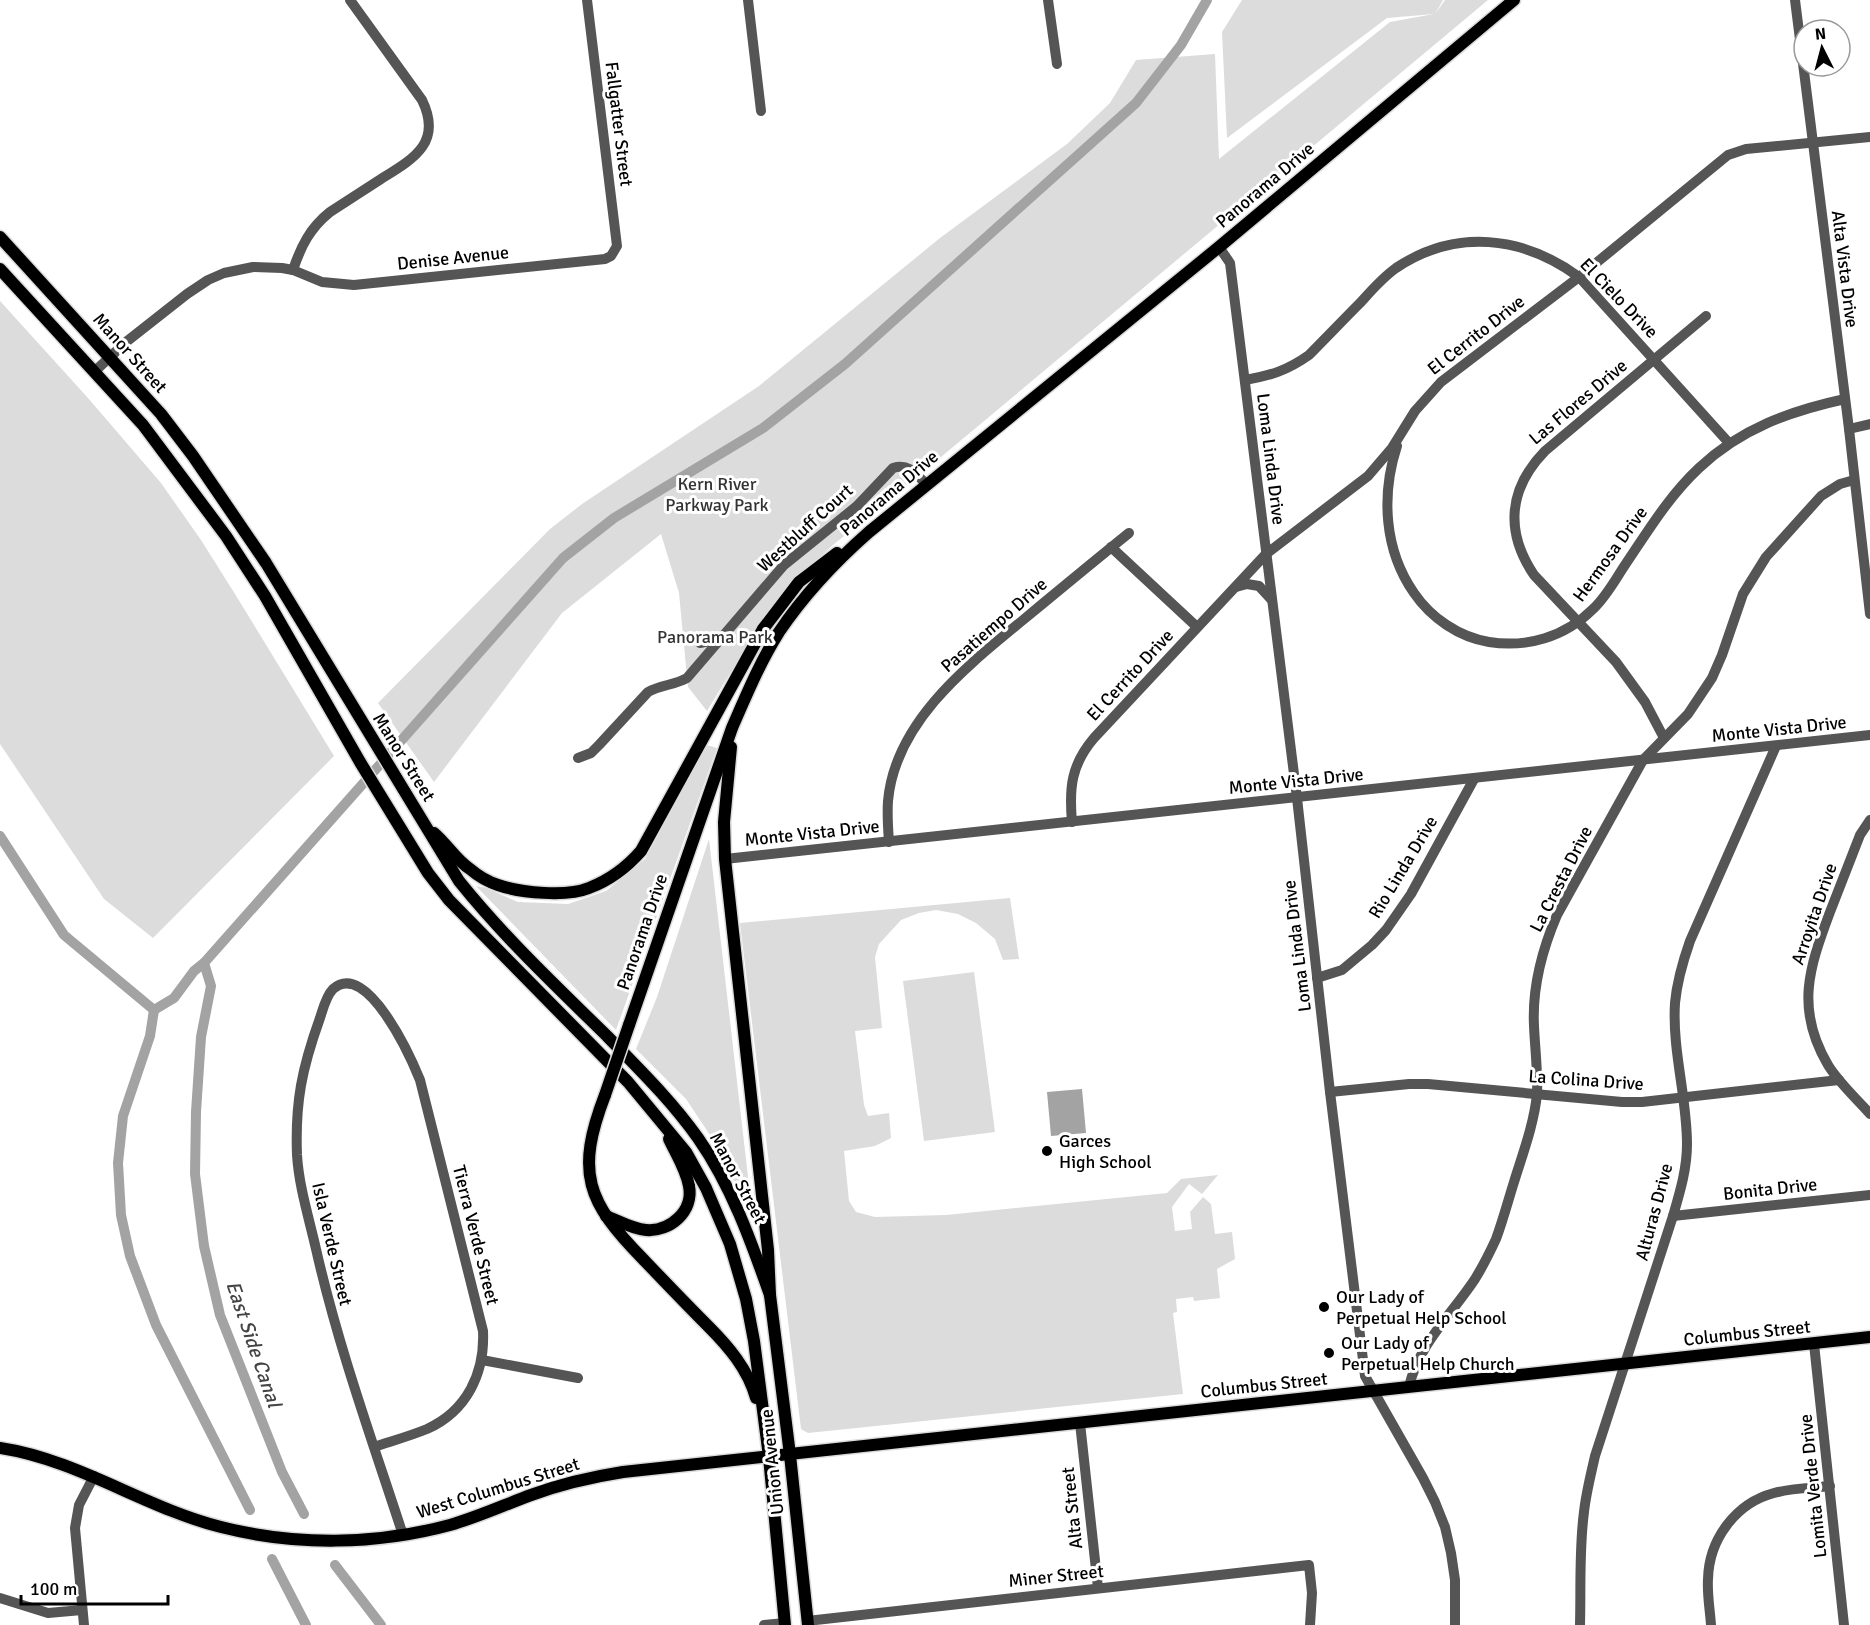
<svg xmlns="http://www.w3.org/2000/svg" width="1870" height="1625" viewBox="0 0 1870 1625" font-family="Signika,sans-serif">
	<style>
		.green { fill: #dcdcdc }
		.water { fill: #a3a3a3 }
		.lines { fill: none; stroke-linecap: round; stroke-linejoin: round }
		.canal { stroke: #a3a3a3; stroke-width: 10 }
		.major-casing { stroke: #dbdbdb; stroke-width: 15 }
		.minor { stroke: #555; stroke-width: 10 }
		.major { stroke: #000; stroke-width: 12 }
		.major-bridge-casing { stroke: #dbdbdb; stroke-width: 15; stroke-linecap: butt }
		.major-bridge { stroke: #000; stroke-width: 12 }
		.poi-dot { fill: #000; stroke: #fff; stroke-width: 2 }
		.labels { text-anchor: middle; stroke-width: 6; stroke-linejoin: round; paint-order: stroke }
		.street-label { font-size: 18px; fill: #000; stroke: #fff }
		.park-label { font-size: 18px; fill: #333; stroke: #fff }
		.poi-label { font-size: 18px; fill: #000; stroke: #fff; text-anchor: start }
		.water-label { font-size: 20px; font-style: italic; fill: #444; stroke: #fff }
	</style>
	<rect width="100%" height="100%" fill="#fff"/>
	<g class="green">
		<path d="M1242 0H1443L1435 14 1445 0H1488L935 462 833 545 792 582 770 608 707 711 688 687 679 593 661 534 562 613 434 782 378 703 550 529 582 504 759 386 940 238 1067 144 1110 103 1136 60 1215 54 1219 159 1390 22 1434 14 1387 18 1227 138 1222 32Z"/>
		<path d="M0 301 88 398 161 483 201 540 235 594 334 756 153 938 104 899 0 744Z"/>
		<path d="M707 745 717 748 616 1030 476 886 486 888 518 902 568 904 606 891 645 859Z"/>
		<path d="M709 839 750 1194 756 1221 754 1222 714 1141 686 1099 636 1049 657 997Z"/>
		<path d="M1010 898 1019 959 1003 960 995 939 976 923 958 914 936 910 919 913 901 920 879 944 875 957 882 1028 855 1031 864 1105 868 1116 889 1113 891 1138 875 1146 844 1151 849 1201 856 1212 875 1217 946 1215 1167 1193 1181 1179 1218 1175 1202 1194 1189 1184 1172 1207 1175 1231 1192 1229 1190 1212 1203 1197 1211 1204 1215 1234 1232 1232 1235 1259 1217 1269 1220 1298 1194 1301 1193 1297 1176 1299 1177 1312 1173 1313 1183 1394 808 1433 801 1429 740 923Z"/>
		<path d="M974 972 995 1132 924 1141 903 981Z"/>
	</g>
	<path class="water" d="M1082 1089 1086 1133 1051 1136 1047 1092Z"/>
	<g class="lines">
		<g class="canal">
			<path d="M0 836 64 935 154 1010"/>
			<path d="M204 963 211 986 201 1037 196 1112 195 1174 204 1246 220 1315 282 1472 304 1514"/>
			<path d="M154 1010 174 998 194 971 204 963 563 558 614 518 763 428 845 364 1136 103 1181 45 1207 0"/>
			<path d="M154 1010 150 1036 123 1116 118 1163 121 1215 130 1256 156 1325 250 1510"/>
			<path d="M272 1559 306 1625"/>
			<path d="M335 1565 381 1625"/>
		</g>
		<defs>
			<g id="major">
				<path d="M0 237 161 414 193 456 266 563 459 881C504 937 556 986 607 1036 639 1069 671 1100 698 1138 731 1185 751 1241 770 1295"/>
				<path d="M0 269 143 425 226 536 265 596 360 762 428 873 449 900 628 1082 686 1152 706 1188 730 1244 746 1299 754 1341 769 1457 785 1625"/>
				<path d="M731 747 724 822 725 859 768 1250 770 1295 790 1455 808 1625"/>
				<path d="M434 833C447 844 456 860 470 869 477 875 489 882 498 885 521 893 567 897 589 888 610 880 627 867 641 851L763 629 799 582 837 553"/>
				<path d="M629 1025 732 728C746 696 760 662 779 632 804 595 836 561 869 532L1219 247 1514 0"/>
				<path d="M605 1095C575 1173 587 1202 643 1259 665 1282 686 1304 708 1326 728 1346 748 1369 756 1398"/>
				<path d="M606 1216C619 1221 632 1229 646 1230 670 1232 694 1211 689 1186 686 1169 676 1154 669 1139"/>
				<path d="M0 1448C79 1460 145 1508 221 1527 296 1546 376 1545 450 1525 478 1517 504 1505 531 1495 561 1484 591 1477 623 1472L1870 1337"/>
			</g>
		</defs>
		<use href="#major" class="major-casing"/>
		<g class="minor">
			<path d="M748 0 761 111"/>
			<path d="M1048 0 1057 64"/>
			<path d="M1795 0 1849 429 1870 614"/>
			<path d="M1219 247 1230 263 1297 798 1330 1092 1365 1376 1423 1478 1435 1502 1445 1527 1451 1553 1455 1580V1625"/>
			<path d="M293 270C301 246 310 228 330 212 347 201 364 190 381 179 413 159 443 143 422 100L350 0"/>
			<path d="M94 372 126 342 187 294 208 280 224 273 253 267 282 268 293 270 322 282 354 285 605 259 611 256 617 246 587 0"/>
			<path d="M1245 380C1270 376 1288 370 1309 355 1326 338 1343 320 1360 303 1371 291 1382 278 1396 268 1456 228 1523 236 1579 277L1729 443"/>
			<path d="M1849 429 1870 424"/>
			<path d="M1397 446C1381 495 1384 550 1414 593 1431 618 1459 637 1489 642 1527 648 1565 637 1593 609 1606 597 1615 580 1625 565 1648 531 1669 496 1699 468 1740 429 1790 411 1845 399"/>
			<path d="M1111 547 1197 627"/>
			<path d="M1236 587 1247 584 1259 586 1271 599"/>
			<path d="M700 643 719 639"/>
			<path d="M1664 738 1645 702 1616 662 1534 575C1505 532 1508 489 1545 451L1706 316"/>
			<path d="M578 758 591 753 599 745 648 692C660 685 675 685 687 678L784 565 857 506 893 468C909 463 916 474 927 485"/>
			<path d="M1870 820 1860 835C1850 860 1840 886 1830 912 1809 968 1795 1009 1828 1065 1839 1083 1856 1098 1870 1114"/>
			<path d="M1072 822C1069 788 1071 765 1094 738L1266 554 1368 476 1392 448 1415 411 1441 382 1579 277 1728 155 1746 149 1870 137"/>
			<path d="M889 842C888 828 887 815 888 801 895 722 967 666 1023 620 1058 591 1093 562 1129 533"/>
			<path d="M725 859 1870 735"/>
			<path d="M1317 978 1342 970 1372 945 1386 930 1411 894 1474 779"/>
			<path d="M1330 1092 1409 1084H1428L1622 1102H1642L1839 1080"/>
			<path d="M1673 1216 1870 1195"/>
			<path d="M1814 1344 1844 1625"/>
			<path d="M482 1360 578 1378"/>
			<path d="M1409 1387C1418 1345 1452 1314 1475 1279 1483 1266 1490 1252 1496 1239 1503 1220 1508 1201 1514 1182 1523 1153 1534 1124 1537 1094 1538 1071 1535 1049 1534 1026 1532 987 1542 950 1557 915L1643 760 1688 714 1712 678 1722 655 1743 594 1766 557 1821 496 1840 484 1854 480"/>
			<path d="M1080 1423 1098 1588"/>
			<path d="M374 1447C392 1441 410 1436 427 1429 467 1411 485 1373 483 1331L420 1080C411 1058 367 959 333 989 326 996 323 1009 320 1018 302 1068 295 1102 297 1155 299 1187 309 1218 316 1249 338 1346 372 1440 403 1535"/>
			<path d="M0 1598 48 1613 82 1610"/>
			<path d="M807 1621 1309 1565 1312 1593 1310 1625"/>
			<path d="M84 1625 75 1528 79 1505 94 1476"/>
			<path d="M764 1625 785 1623"/>
			<path d="M1580 1625C1581 1587 1579 1549 1584 1512 1586 1493 1591 1474 1595 1456L1673 1216C1680 1192 1687 1169 1687 1144 1687 1097 1672 1050 1675 1003 1677 981 1683 961 1690 941L1776 746"/>
			<path d="M1711 1625C1710 1610 1707 1594 1708 1579 1709 1539 1736 1503 1774 1493 1792 1488 1811 1488 1830 1486"/>
		</g>
		<use href="#major" class="major"/>
		<defs>
			<path id="major-bridge" d="M605 1095 629 1025"/>
		</defs>
		<use href="#major-bridge" class="major-bridge-casing"/>
		<use href="#major-bridge" class="major-bridge"/>
	</g>
	<g class="poi-dot">
		<circle cx="1047" cy="1151" r="6"/>
		<circle cx="1324" cy="1307" r="6"/>
		<circle cx="1329" cy="1353" r="6"/>
	</g>
	<g class="labels">
		<g class="street-label">
			<text transform="translate(619 124) rotate(83)" y="6">Fallgatter Street</text>
			<text transform="translate(1265 185) rotate(-40)" y="6">Panorama Drive</text>
			<text transform="translate(453 258) rotate(-6)" y="6">Denise Avenue</text>
			<text transform="translate(1845 269) rotate(83)" y="6">Alta Vista Drive</text>
			<text transform="translate(1619 298) rotate(46)" y="6">El Cielo Drive</text>
			<text transform="translate(1476 335) rotate(-38)" y="6">El Cerrito Drive</text>
			<text transform="translate(130 353) rotate(48)" y="6">Manor Street</text>
			<text transform="translate(1578 402) rotate(-40)" y="6">Las Flores Drive</text>
			<text transform="translate(1271 459) rotate(83)" y="6">Loma Linda Drive</text>
			<text transform="translate(889 493) rotate(-40)" y="6">Panorama Drive</text>
			<text transform="translate(805 528) rotate(-42)" y="6">Westbluff Court</text>
			<text transform="translate(1610 554) rotate(-54)" y="6">Hermosa Drive</text>
			<text transform="translate(994 625) rotate(-41)" y="6">Pasatiempo Drive</text>
			<text transform="translate(1130 675) rotate(-47)" y="6">El Cerrito Drive</text>
			<text transform="translate(1779 729) rotate(-6)" y="6">Monte Vista Drive</text>
			<text transform="translate(404 757) rotate(58)" y="6">Manor Street</text>
			<text transform="translate(1296 781) rotate(-6)" y="6">Monte Vista Drive</text>
			<text transform="translate(812 833) rotate(-6)" y="6">Monte Vista Drive</text>
			<text transform="translate(1403 867) rotate(-59)" y="6">Rio Linda Drive</text>
			<text transform="translate(1561 879) rotate(-63)" y="6">La Cresta Drive</text>
			<text transform="translate(1814 914) rotate(-71)" y="6">Arroyita Drive</text>
			<text transform="translate(642 932) rotate(-71)" y="6">Panorama Drive</text>
			<text transform="translate(1297 946) rotate(-97)" y="6">Loma Linda Drive</text>
			<text transform="translate(1586 1080) rotate(4)" y="6">La Colina Drive</text>
			<text transform="translate(738 1178) rotate(62)" y="6">Manor Street</text>
			<text transform="translate(1770 1189) rotate(-6)" y="6">Bonita Drive</text>
			<text transform="translate(1654 1212) rotate(-75)" y="6">Alturas Drive</text>
			<text transform="translate(476 1235) rotate(76)" y="6">Tierra Verde Street</text>
			<text transform="translate(332 1244) rotate(77)" y="6">Isla Verde Street</text>
			<text transform="translate(1747 1333) rotate(-6)" y="6">Columbus Street</text>
			<text transform="translate(1264 1385) rotate(-6)" y="6">Columbus Street</text>
			<text transform="translate(772 1462) rotate(-96)" y="6">Union Avenue</text>
			<text transform="translate(1813 1486) rotate(-96)" y="6">Lomita Verde Drive</text>
			<text transform="translate(498 1488) rotate(-17)" y="6">West Columbus Street</text>
			<text transform="translate(1072 1508) rotate(-96)" y="6">Alta Street</text>
			<text transform="translate(1056 1576) rotate(-6)" y="6">Miner Street</text>
		</g>
		<g class="park-label">
			<text x="717" y="490">Kern River<tspan x="717" dy="21">Parkway Park</tspan></text>
			<text x="715" y="643">Panorama Park</text>
		</g>
		<g class="poi-label">
			<text x="1059" y="1147">Garces<tspan x="1059" dy="21">High School</tspan></text>
			<text x="1336" y="1303">Our Lady of<tspan x="1336" dy="21">Perpetual Help School</tspan></text>
			<text x="1341" y="1349">Our Lady of<tspan x="1341" dy="21">Perpetual Help Church</tspan></text>
		</g>
		<g class="water-label">
			<text transform="translate(254 1344) rotate(71)" y="7">East Side Canal</text>
		</g>
	</g>
	<g transform="translate(1822 48) rotate(354)"><circle r="28" fill="#ffffff" stroke="#999999" stroke-width="1.5"/>
	<path d="M0-4.5L10 22L0 15L-10 22Z" fill="#000000"/>
	<text y="-9" font-size="16" font-weight="bold" text-anchor="middle" fill="#000000">N</text>
	</g>
	<path d="M21 1595v9h147v-9" fill="none" stroke="#000000" stroke-width="3"/>
	<text x="30" y="1595" font-size="18" fill="#000000" stroke="#ffffff" stroke-width="4.5" paint-order="stroke">100 m</text>
</svg>
